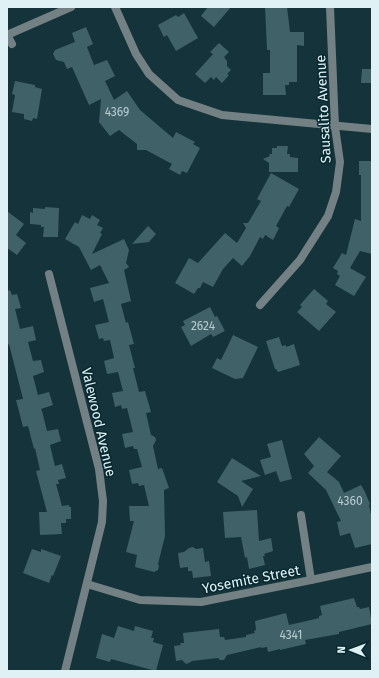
<svg xmlns="http://www.w3.org/2000/svg" width="379" height="678" viewBox="0 0 379 678" font-family="'Fira Sans',sans-serif">
	<style>
		.building { fill: #416168 }
		.lines { fill: none; stroke-linecap: round; stroke-linejoin: round }
		.street { stroke: #738184; stroke-width: 8 }
		.labels { text-anchor: middle; stroke-width: 3; stroke-linejoin: round; paint-order: stroke }
		.number-label { font-size: 12px; fill: #b8cdd2 }
		.street-label { font-size: 14px; fill: #e0f1f6; stroke: #082930 }
	</style>
	<rect width="100%" height="100%" fill="#14333a"/>
	<g class="building">
		<path d="M208 7H231L214 27 201 16Z"/>
		<path d="M265 7H287L290 32H304V46L297 45V82H289V85H285L286 95H263V73H270V50H267Z"/>
		<path d="M184 13 198 38 176 51 167 35 164 37 158 25 176 15 178 17Z"/>
		<path d="M86 27 93 44 87 47 94 65 107 60 115 76 105 81 114 100 127 91 140 110 173 138 176 132 195 142 193 144 200 148 187 173 182 171 180 175 169 169 172 164 146 150H137V144L119 130 110 136 99 122 101 99 89 105 72 67 67 69 64 62 56 60 53 54 55 50 75 42 72 33Z"/>
		<path d="M219 43 229 52 224 57 227 61V66L231 70 227 74 229 75 222 83 216 77 214 80 211 77 205 83 195 74 213 54 210 52Z"/>
		<path d="M362 69H372V83H361Z"/>
		<path d="M15 81 35 85V87L42 89 37 119 33 118 32 121 24 119V114L12 112 15 95 12 94Z"/>
		<path d="M277 146H288L287 154H290V157L298 158V172H269V163L263 159 270 156 269 154H272V148H277Z"/>
		<path d="M359 161H372V254L360 251 350 268 366 277 354 296 335 285 340 276 337 274 338 271 333 268 342 253 346 255 355 219 361 221V175H359Z"/>
		<path d="M271 173 299 189 289 207 287 206 276 226 279 228 273 240 265 235 263 239 260 237 250 256 242 266 233 258 223 269 213 287 203 282 200 288H198L194 294 175 283 189 258 198 263 225 233 237 243 246 228 243 223H248L261 201 257 199Z"/>
		<path d="M45 207 59 208 58 237H43L44 227H41V225L30 224V212L33 213V208L45 209Z"/>
		<path d="M7 211 24 224 16 235 26 243 17 255 7 248Z"/>
		<path d="M82 215 90 219 92 215 100 220 97 225 103 228 100 233 102 234 92 254 124 239 129 250 126 263 129 267 124 270 131 301 121 304 126 323 128 322 134 344 129 345 135 368H133L139 392 145 391 151 412 146 413 151 435 155 437 156 440 153 446 158 469 162 468 169 488 164 490 165 536 158 564 159 566 158 570 154 572 135 567 137 555 126 552 134 521H130L129 506H149L144 485 139 486 138 483 132 484 129 470 142 467 137 449H134L133 446 125 448 122 434 133 432 127 408 122 409 121 405 115 407 112 393 123 391 118 372 107 374 104 361 114 358 110 340 104 341 103 338 99 339 95 325 109 322 103 299 94 302 90 288 109 283 100 265 91 270 79 247 65 239 75 222 78 224Z"/>
		<path d="M148 226 156 234 149 242 132 244Z"/>
		<path d="M314 289 328 301 326 304 336 312 319 331 297 312 302 307 300 305Z"/>
		<path d="M10 290 12 295 17 294 21 308 15 309 20 329 33 326 36 340 28 342 33 361 41 360 44 372 33 376 38 395 49 392 53 405 41 409 42 411 47 431 58 429 61 441 50 445 55 466 62 464 66 478 58 480 59 484H56L62 506 69 505V507H71V519H66V523H61L62 534 40 535 39 512H47L36 471 40 470 35 448 34 449 28 426 23 427 16 400 23 399 9 344 7 345V291Z"/>
		<path d="M210 307 215 317 217 316 225 331 213 337 211 334 191 346 181 327 185 325 183 321Z"/>
		<path d="M233 335 258 347 243 378 235 379 212 368 217 358 221 360Z"/>
		<path d="M279 337 282 346 286 345V347L294 344 300 365 278 372 276 369H275L266 341Z"/>
		<path d="M319 437 341 456 327 472 339 482 344 493 361 485 365 492 370 504 369 505 372 519V544L355 548 350 533 340 536 337 522 341 521 326 490 308 473 314 466 304 454Z"/>
		<path d="M282 440 292 479 280 482 276 471 265 475 260 460 271 457 267 444Z"/>
		<path d="M232 458 261 476 241 481 253 489 242 507 238 496 217 482Z"/>
		<path d="M257 510 259 541 271 538 273 551 264 554 265 556H263L265 565 249 569 247 557 245 558 241 537 225 538 223 512Z"/>
		<path d="M193 547 196 549 203 548 205 562 209 561 211 576 193 578 192 571H188V567L180 568 178 553 184 552 189 548Z"/>
		<path d="M32 549 41 552V549L61 556 53 576 52 575 49 583 23 573Z"/>
		<path d="M354 598 357 607H359L360 609 369 607 372 624 339 632V634L305 640 306 644 280 650V649L268 652 267 647 261 648V647L227 655 224 660H220L218 658 192 661 189 663 186 664 182 660 176 661 174 646 181 645 180 643H184L183 633 219 629 220 637H224L225 640 246 637V635L255 633 254 631 256 630 255 621 286 613 289 625 311 620 319 618V616L322 615 320 606Z"/>
		<path d="M118 626 134 631 135 626 153 631 151 638H154L153 642 163 645 156 671 111 659 110 662 96 658 102 634 114 638Z"/>
	</g>
	<g class="lines">
		<g class="street">
			<path d="M115 7 136 54 149 74 178 100 222 115 372 129"/>
			<path d="M12 44 7 35 71 7"/>
			<path d="M49 274 99 469 103 501 102 522 65 671"/>
			<path d="M260 305 300 260 328 216 336 192 340 162 335 127 330 7"/>
			<path d="M301 515 311 580"/>
			<path d="M87 584 140 600 201 602 311 580 372 567"/>
		</g>
	</g>
	<g class="labels">
		<g class="number-label">
			<text x="117" y="116">4369</text>
			<text x="203" y="330">2624</text>
			<text x="350" y="505">4360</text>
			<text x="291" y="639">4341</text>
		</g>
		<g class="street-label">
			<text transform="translate(323 109) rotate(-93)" y="5">Sausalito Avenue</text>
			<text transform="translate(99 422) rotate(77)" y="5">Valewood Avenue</text>
			<text transform="translate(251 579) rotate(-11)" y="5">Yosemite Street</text>
		</g>
	</g>
	<rect width="379" height="678" fill="none" stroke="#e0f1f6" stroke-width="16"/>
	<g transform="translate(351 650) rotate(271)" stroke="#082930" stroke-width="3" paint-order="stroke">
	<path d="M0-3L7 15L0 10L-7 15Z" fill="#e0f1f6"/>
	<text y="-6" font-size="11" font-weight="bold" text-anchor="middle" fill="#e0f1f6">N</text>
	</g>
</svg>
